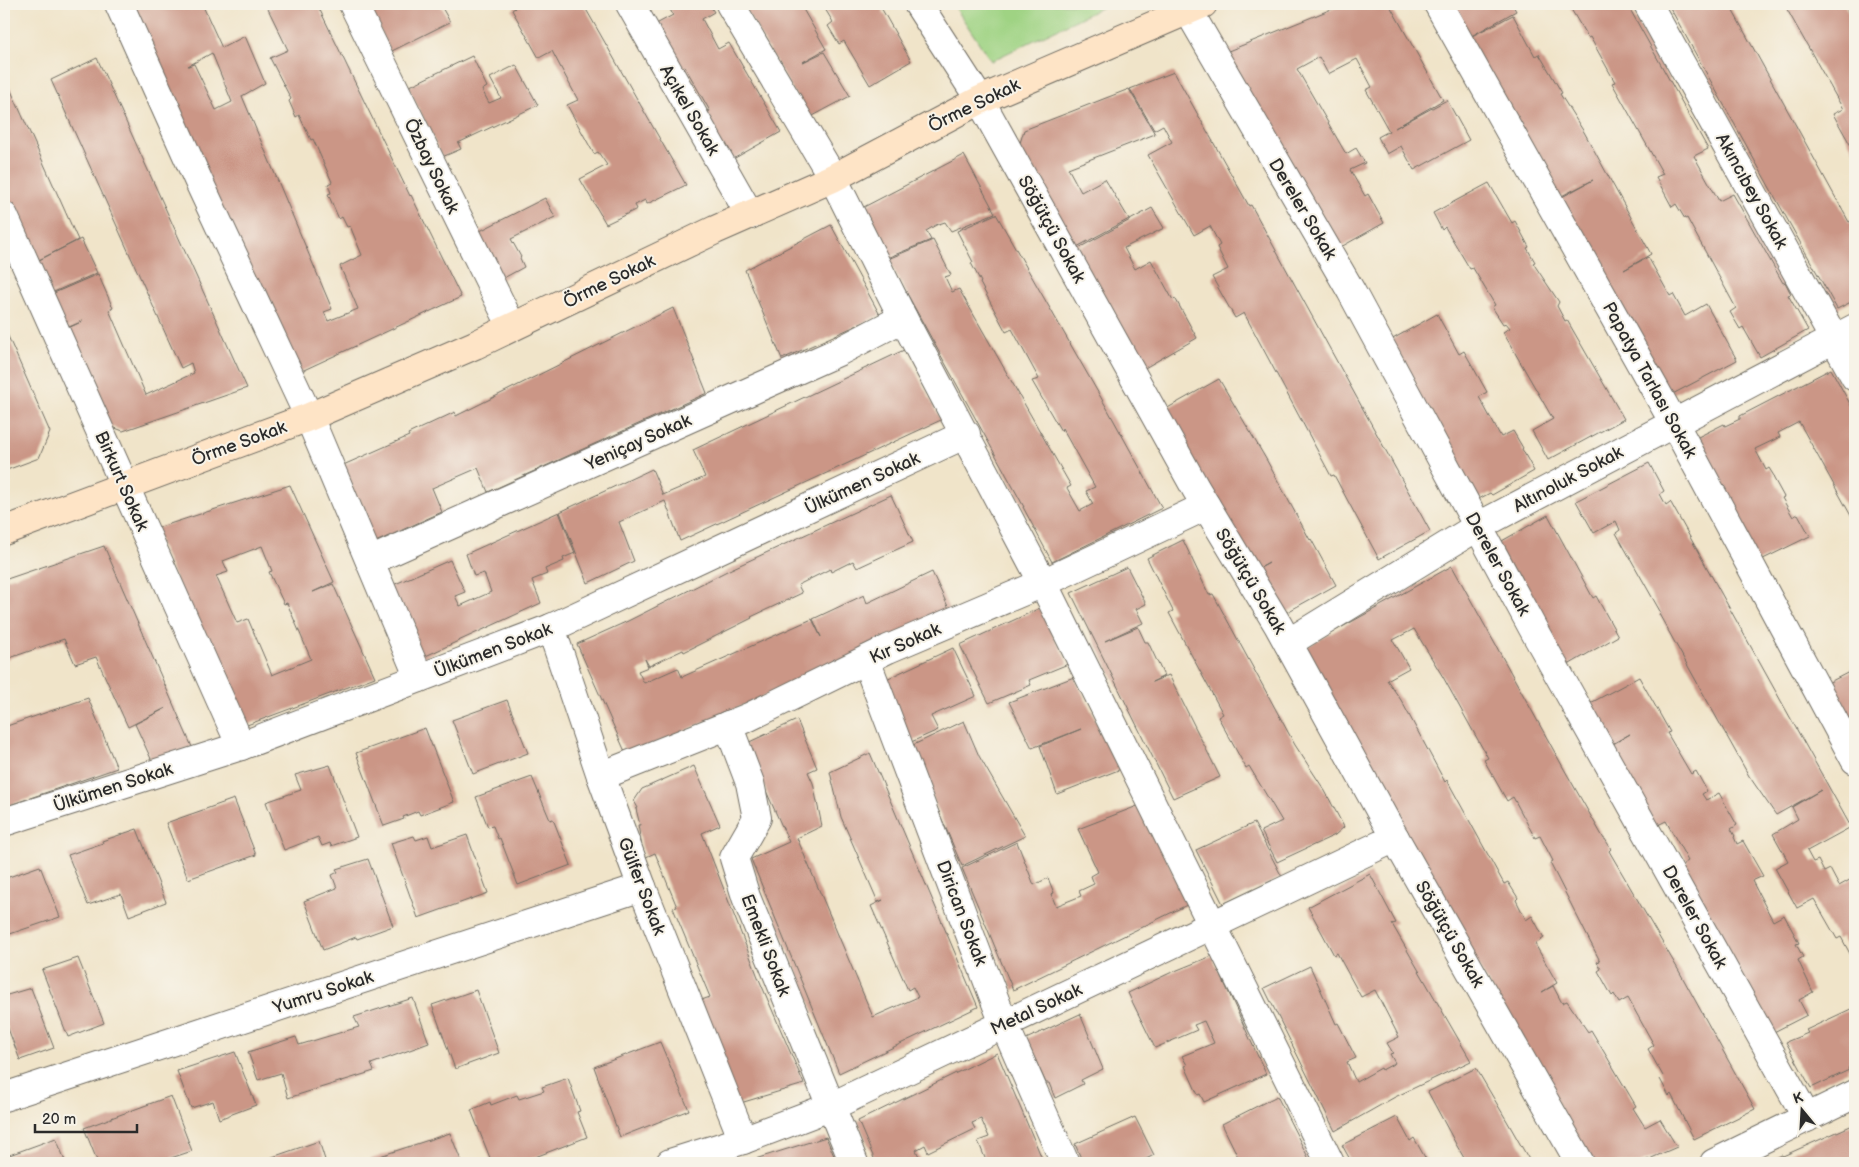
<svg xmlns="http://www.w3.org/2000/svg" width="1859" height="1167" viewBox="0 0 1859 1167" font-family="'Balsamiq Sans',sans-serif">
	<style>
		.green { fill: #9fd383; stroke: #657f57 }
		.building { fill: #cb9686; fill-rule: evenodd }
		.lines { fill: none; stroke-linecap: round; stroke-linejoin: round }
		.street-casing { stroke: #706c62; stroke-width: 30 }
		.secondary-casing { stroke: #706c62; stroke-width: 30 }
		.street { stroke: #fff; stroke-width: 28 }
		.secondary { stroke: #fee4c6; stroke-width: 28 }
		.labels { text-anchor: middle; stroke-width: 4; stroke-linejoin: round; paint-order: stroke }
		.street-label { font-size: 18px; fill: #2b2b2b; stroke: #f7f3e8 }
	</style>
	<rect width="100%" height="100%" fill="#f7f3e8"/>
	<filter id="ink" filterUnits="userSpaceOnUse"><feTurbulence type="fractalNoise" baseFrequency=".02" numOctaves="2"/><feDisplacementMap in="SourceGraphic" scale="10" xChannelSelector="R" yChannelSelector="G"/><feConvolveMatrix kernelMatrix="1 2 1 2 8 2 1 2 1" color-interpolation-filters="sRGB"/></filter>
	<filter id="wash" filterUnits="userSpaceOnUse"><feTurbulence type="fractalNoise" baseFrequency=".0096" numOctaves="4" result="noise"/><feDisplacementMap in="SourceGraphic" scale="20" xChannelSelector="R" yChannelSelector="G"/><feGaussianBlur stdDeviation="1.12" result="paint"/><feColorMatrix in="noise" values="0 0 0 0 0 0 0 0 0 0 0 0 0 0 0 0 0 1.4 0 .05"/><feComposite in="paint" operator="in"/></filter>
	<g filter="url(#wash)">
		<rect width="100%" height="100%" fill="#f0e4c9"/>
		<path class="green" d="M953 4H1109L991 61Z"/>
		<g id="blocks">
			<g class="building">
				<path d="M124 4H202L222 48 245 36 265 83 242 96 332 309 324 312 328 321 358 309 340 266 362 255 350 226 347 227 342 217 339 219 328 194 331 193 328 184 332 182 313 139 311 140 299 115 296 117 289 101 291 99 270 58 288 50 268 9 279 4H317L410 196 411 195 461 297 291 376ZM212 53 232 102 216 110 194 64 188 66Z"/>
				<path d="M367 4H440L450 22 390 52Z"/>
				<path d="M513 4H583L686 185 647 204 645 200 635 205 637 209 606 224 580 179 607 165 598 152 594 154 567 105 578 100 552 51 539 58 512 10 515 8Z"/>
				<path d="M667 4H709L714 12 702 19 718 49 729 43 781 132 726 163 699 117 710 111 685 67 673 75 647 29 673 15Z"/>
				<path d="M742 4H800L826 49 803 62 824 52 850 96 809 118Z"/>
				<path d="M822 4H879L911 61 870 85 844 41 839 44 828 26 833 22Z"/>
				<path d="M1344 4H1389L1443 100 1395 128 1447 100 1469 140 1414 170 1401 146 1387 154 1378 137 1389 131 1366 90 1372 87 1357 59 1328 74 1319 57 1297 69 1346 154 1356 148 1365 163 1350 170 1365 196 1368 194 1384 223 1330 253 1216 56Z"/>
				<path d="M1442 4H1512L1516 11 1466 39 1513 15 1535 56 1539 54 1562 93 1560 94 1584 132 1651 254 1624 270 1648 257 1670 296 1673 294 1685 316 1706 304 1737 360 1665 398 1553 202 1593 180 1552 201Z"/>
				<path d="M1568 4H1627L1708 149 1694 156 1719 201 1733 194 1783 283 1785 282 1791 294 1788 295 1808 330 1760 357 1743 327 1740 329 1730 312 1736 308 1687 218 1685 219 1676 204 1672 207 1656 177 1663 174 1612 83 1615 82 1590 37 1588 38Z"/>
				<path d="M1668 4H1729L1849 222 1855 219V300L1837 309Z"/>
				<path d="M1784 4H1844L1855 24V153L1833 114 1843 109Z"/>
				<path d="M472 56 487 87 482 90 489 103 501 98 490 78 516 65 538 105 458 143 461 149 442 157 408 87Z"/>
				<path d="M97 58 247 388 123 431 102 423 62 331 83 321 62 330 47 296 98 274 113 308 109 310 146 395 194 373 191 363 181 368 51 80Z"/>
				<path d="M1174 72 1249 206 1251 205 1430 531 1379 559 1334 475 1331 476 1244 313 1235 318 1212 277 1228 269 1217 247 1220 245 1210 226 1194 235 1148 155 1172 142 1163 125 1154 130 1130 89Z"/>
				<path d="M4 75 78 240 39 260 81 239 97 273 47 295 4 200Z"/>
				<path d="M1129 89 1155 134 1068 168 1081 192 1105 179 1129 219 1073 249 1017 153 1024 130Z"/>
				<path d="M964 155 995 213 951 231 945 222 936 225 926 231 931 240 887 258 860 209Z"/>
				<path d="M1489 183 1512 223 1515 221 1529 247 1527 248 1535 262 1533 263 1559 302 1557 306 1565 321 1567 320 1624 419 1548 460 1532 431 1553 419 1503 332 1510 328 1506 323 1503 324 1492 307 1495 305 1473 268 1470 269 1445 227 1442 230 1433 213Z"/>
				<path d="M545 198 555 217 511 239 521 257 520 258 524 267 500 280 478 232Z"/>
				<path d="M1152 208 1164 228 1124 248 1135 269 1151 260 1173 300 1175 298 1197 338 1143 369 1075 250Z"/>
				<path d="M996 214 1108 410 1162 508 1052 562 1023 507H1024L888 259 933 240 951 275 945 277 952 292 959 289 1071 486 1067 488 1080 511 1093 504 1086 491 1095 487 1062 428 1061 431 1032 381 1039 379 1012 329 1006 332 980 283 981 282 971 263 973 262 957 231Z"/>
				<path d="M831 225 880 315 782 359 745 270Z"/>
				<path d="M673 308 707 393 488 492 478 468 432 488 442 512 369 545 332 470 409 436 408 434 455 412 456 416Z"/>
				<path d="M1437 314 1459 354 1464 351 1487 392 1479 397 1501 437 1513 431 1523 448 1522 449 1534 471 1492 495 1490 493 1471 503 1382 345Z"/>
				<path d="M4 327 50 432 39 458 4 471Z"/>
				<path d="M904 350 941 420 680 541 665 501 619 522 634 561 588 583 560 512 652 469 663 495 705 477 693 450Z"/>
				<path d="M1831 369 1855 413V523L1799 422 1778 433 1780 437 1755 449 1766 470 1769 468 1774 476 1773 477 1784 497 1782 498 1793 517 1798 514 1810 536 1757 562 1690 441 1724 424 1725 426 1740 419V416Z"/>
				<path d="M1219 379 1266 459 1310 540 1311 539 1336 585 1280 616 1255 571 1269 563 1256 570 1164 410Z"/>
				<path d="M1649 463 1664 491 1660 494 1666 505 1670 502 1671 503 1851 827 1807 851 1813 862 1818 860 1824 872 1830 869 1839 886 1855 877V963L1841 937 1837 939 1814 899 1797 908 1775 868 1788 861 1773 834 1798 819 1792 807 1821 790 1776 815 1749 776 1659 614 1661 613 1616 533 1620 530 1616 521 1594 533 1576 501Z"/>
				<path d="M290 485 334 582 313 592 333 584 375 677 239 728 154 529ZM262 546 272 571 269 572 284 604 287 603 311 659 272 675 248 619 237 623 216 576 228 572 223 561Z"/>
				<path d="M891 495 913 542 857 568 853 561 831 572 830 569 798 585 802 593 751 617 752 618 684 652 683 650 649 666 645 659 648 667 638 671 644 683 678 668 682 677 812 619 821 637 813 619 864 595 867 603 932 572 951 613 834 666 627 756 577 644 628 621 729 570Z"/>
				<path d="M559 512 575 553 563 558 564 561 545 569 547 574 532 580 541 603 417 660 384 589 450 560 465 592 455 596 460 606 491 592 484 573 474 576 466 554Z"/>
				<path d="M1548 515 1593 598 1596 596 1618 636 1563 668 1493 546Z"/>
				<path d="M1183 540 1209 595 1213 594 1295 745 1325 791 1344 827 1335 835 1277 862 1261 831 1282 821 1249 766 1246 768 1218 717 1223 714 1169 613 1173 611 1147 558Z"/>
				<path d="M104 546 192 747 152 761 135 724 166 708 128 727 96 657 75 664 64 639 4 660V580Z"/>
				<path d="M1452 566 1564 769 1604 839H1605L1611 849 1609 851 1679 971 1755 1109 1694 1139 1671 1094 1669 1096 1660 1079 1663 1076 1648 1049 1654 1045 1628 998 1619 1003 1614 994 1612 996 1598 971 1601 969 1597 962 1600 961 1550 863 1553 861 1540 836 1535 838 1513 797 1507 801 1484 760 1488 758 1443 677 1414 629 1393 640 1409 668 1387 680 1401 700 1445 782 1447 780 1504 884 1508 882 1518 898 1516 900 1526 920 1532 916 1544 938 1535 944 1557 983 1542 992 1553 986 1562 1003 1567 1001 1588 1032 1591 1030 1636 1106 1633 1108 1645 1127 1660 1119 1677 1147 1640 1163H1591L1299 651Z"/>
				<path d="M1127 567 1146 604 1136 609 1143 623 1105 641 1138 627 1145 642H1148L1164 676 1152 682 1169 675 1220 777 1173 798 1071 593Z"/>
				<path d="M1040 608 1068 664 1029 680 1031 685 989 703 960 645Z"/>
				<path d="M953 648 976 696 931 716 938 730 909 743 882 681Z"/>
				<path d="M1855 669V742L1824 685Z"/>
				<path d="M1074 677 1121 769 1057 794 1040 746 1081 729 1032 748 1009 702Z"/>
				<path d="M1639 677 1670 732 1667 733 1691 774 1696 771 1707 791 1702 794 1706 800 1719 793 1737 825 1731 829 1735 836 1734 837 1737 844 1743 841 1763 876 1752 881 1773 921 1784 915 1799 943 1796 944 1803 957 1798 960 1813 992 1799 1000 1807 1015 1768 1035 1674 870 1688 861 1666 821 1652 828 1608 747 1630 734 1607 747 1585 706Z"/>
				<path d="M88 698 117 768 4 807V727Z"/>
				<path d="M507 700 528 753 473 774 452 720Z"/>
				<path d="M797 720 817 768 808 772 813 783 822 826 797 838 873 1017 918 997 913 987 908 990 871 906 883 900 878 902 841 817 830 772 870 753 978 1007 839 1073 751 859 789 842 745 744Z"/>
				<path d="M964 721 979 756 1025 836 962 866 926 782 909 747Z"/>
				<path d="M425 728 454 802 420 815 418 811 403 817 404 819 384 826 356 753Z"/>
				<path d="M330 765 357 837 331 846 330 843 322 846 318 837 284 850 266 802 301 790 295 775Z"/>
				<path d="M694 766 720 825 702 833 758 977 804 1084 737 1104 696 1002 710 997 673 908 677 907 655 853 646 857 642 847 638 825H640L636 809 638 808 634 801 642 789Z"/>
				<path d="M532 777 550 820 553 819 571 865 518 885 500 838 498 839 493 826 488 827 476 797Z"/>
				<path d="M234 799 256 855 188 879 166 823Z"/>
				<path d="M1140 805 1189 904 1013 990 962 868 1017 842 1034 885 1048 878 1054 893 1051 894 1056 906 1081 896 1079 891 1094 884 1091 876 1098 872 1078 829Z"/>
				<path d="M1254 823 1282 877 1223 904 1196 850Z"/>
				<path d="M137 829 166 902 129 916 121 894 88 905 68 855 103 843 102 841Z"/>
				<path d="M467 835 488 893 418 918 391 843 414 836 416 840 428 836 432 847Z"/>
				<path d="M368 859 393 926 357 939 356 937 323 950 304 901 337 888 332 875 338 872 336 869Z"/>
				<path d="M40 866 60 917 4 936V877L6 878Z"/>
				<path d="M1370 874 1396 923 1392 924 1471 1061 1395 1097 1335 1131 1264 988 1310 966 1336 1024 1338 1023 1356 1058 1347 1062 1356 1082 1381 1068 1382 1070 1395 1063 1390 1054 1393 1053 1387 1043 1399 1037 1375 990 1361 997 1337 953 1334 955 1308 907Z"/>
				<path d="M1212 956 1266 1074 1204 1102 1200 1094 1198 1095 1185 1066 1187 1065 1182 1056 1214 1043 1204 1021 1194 1025 1197 1030 1155 1048 1128 993 1170 973Z"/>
				<path d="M78 958 104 1023 68 1037 42 970Z"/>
				<path d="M31 988 54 1048 20 1060 4 1018V996Z"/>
				<path d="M476 990 499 1053 455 1069 432 1005Z"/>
				<path d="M413 998 429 1043 371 1064 374 1071 288 1098 281 1073 258 1080 248 1052 296 1037 299 1045 359 1027 354 1017Z"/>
				<path d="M1855 1007V1064L1848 1068 1849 1070 1811 1088 1786 1042 1808 1033 1806 1030Z"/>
				<path d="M1080 1014 1103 1069 1081 1080 1083 1084 1055 1098 1049 1083H1046L1026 1039Z"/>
				<path d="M660 1042 689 1110 620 1137 594 1067Z"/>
				<path d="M235 1052 256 1105 219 1119 213 1101 191 1108 177 1071Z"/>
				<path d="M997 1053 1044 1163H987L978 1141 989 1137 981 1119 972 1123 975 1129 928 1152 925 1145 916 1150 922 1163H876L858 1121Z"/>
				<path d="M1476 1068 1507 1121 1531 1163H1467L1457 1146 1428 1092Z"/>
				<path d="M568 1078 580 1111 577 1112 587 1137 520 1163H492L471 1110 490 1102 491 1105 517 1095 519 1099 544 1091 542 1087Z"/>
				<path d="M171 1096 192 1151 156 1163H98L84 1128Z"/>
				<path d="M1277 1096 1311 1163H1241L1222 1124Z"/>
				<path d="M1135 1117 1154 1155 1138 1163H1083L1075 1144Z"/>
				<path d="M1397 1117 1410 1141 1414 1138 1427 1161 1422 1163H1352L1342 1145Z"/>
				<path d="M1855 1124V1163H1787L1783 1156Z"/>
				<path d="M450 1133 462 1163H363L362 1162Z"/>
				<path d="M826 1137 837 1163H754L752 1160Z"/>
				<path d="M56 1138 66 1163H4V1157Z"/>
				<path d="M319 1141 326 1163H255Z"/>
				<path d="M1782 1155 1786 1163H1764Z"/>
				<path d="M1150 1159 1153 1163H1140Z"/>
			</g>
		</g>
	</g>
	<g filter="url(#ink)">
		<use href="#blocks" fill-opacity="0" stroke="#706c62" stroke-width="1"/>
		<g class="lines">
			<defs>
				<g id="street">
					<path d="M119 4 199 182 309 417 419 678"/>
					<path d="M353 4 512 327"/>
					<path d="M630 4 750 215"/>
					<path d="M730 4 833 178 903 318 1043 583 1330 1163"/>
					<path d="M918 4 980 100 1196 489 1278 625 1395 838 1580 1163"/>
					<path d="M1438 4 1674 423 1855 760"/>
					<path d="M1648 4 1855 377"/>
					<path d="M1188 10 1351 291 1537 636 1807 1118"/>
					<path d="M4 216 241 746"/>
					<path d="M370 561 840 351 903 318"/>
					<path d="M551 628 601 776 642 887 743 1140"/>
					<path d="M1288 643 1477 527 1855 328"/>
					<path d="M866 660 1004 1024 1065 1163"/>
					<path d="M728 725 750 783 757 818 734 858 746 897 854 1163"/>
					<path d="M601 776 749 717 888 649 1043 583 1206 506"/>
					<path d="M4 822 241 746 551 628 966 434"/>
					<path d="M4 1097 642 887"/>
					<path d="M670 1163 743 1140 830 1107 1395 838"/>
					<path d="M1714 1163 1855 1094"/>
				</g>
				<path id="secondary" d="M4 531 309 417 475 345 715 230 833 178 980 100 1203 4"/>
			</defs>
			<use href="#street" class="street-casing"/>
			<use href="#secondary" class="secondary-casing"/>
			<use href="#street" class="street"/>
			<use href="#secondary" class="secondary"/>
		</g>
	</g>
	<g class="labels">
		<g class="street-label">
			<text transform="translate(974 105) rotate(-26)" y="6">Örme Sokak</text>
			<text transform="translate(690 110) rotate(60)" y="6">Açıkel Sokak</text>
			<text transform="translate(432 166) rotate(64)" y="6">Özbay Sokak</text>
			<text transform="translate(1752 191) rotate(61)" y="6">Akıncıbey Sokak</text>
			<text transform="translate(1303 209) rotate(59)" y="6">Dereler Sokak</text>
			<text transform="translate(1052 229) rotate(61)" y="6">Söğütçü Sokak</text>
			<text transform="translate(609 281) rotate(-26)" y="6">Örme Sokak</text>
			<text transform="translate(1650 380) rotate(61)" y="6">Papatya Tarlası Sokak</text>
			<text transform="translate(638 442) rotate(-24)" y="6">Yeniçay Sokak</text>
			<text transform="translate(239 443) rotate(-20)" y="6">Örme Sokak</text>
			<text transform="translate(1568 479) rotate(-28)" y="6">Altınoluk Sokak</text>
			<text transform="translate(122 481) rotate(66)" y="6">Birkurt Sokak</text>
			<text transform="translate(862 483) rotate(-25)" y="6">Ülkümen Sokak</text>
			<text transform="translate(1498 564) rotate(61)" y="6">Dereler Sokak</text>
			<text transform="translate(1251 581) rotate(59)" y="6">Söğütçü Sokak</text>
			<text transform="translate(905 643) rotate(-24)" y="6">Kır Sokak</text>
			<text transform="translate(493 650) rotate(-21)" y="6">Ülkümen Sokak</text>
			<text transform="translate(113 787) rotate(-18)" y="6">Ülkümen Sokak</text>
			<text transform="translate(642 886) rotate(69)" y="6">Gülfer Sokak</text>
			<text transform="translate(962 913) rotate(69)" y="6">Dirican Sokak</text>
			<text transform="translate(1695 917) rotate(61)" y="6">Dereler Sokak</text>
			<text transform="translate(1450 934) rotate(60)" y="6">Söğütçü Sokak</text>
			<text transform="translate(766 945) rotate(69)" y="6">Emekli Sokak</text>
			<text transform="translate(323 992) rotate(-18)" y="6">Yumru Sokak</text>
			<text transform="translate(1036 1009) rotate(-25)" y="6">Metal Sokak</text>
		</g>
	</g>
	<rect width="1859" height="1167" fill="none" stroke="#f7f3e8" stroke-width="20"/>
	<g transform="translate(1802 1110) rotate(342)" stroke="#f7f3e8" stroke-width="4" paint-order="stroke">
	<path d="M0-4L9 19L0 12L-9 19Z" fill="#2b2b2b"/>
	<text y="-8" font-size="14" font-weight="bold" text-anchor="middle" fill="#2b2b2b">K</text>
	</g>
	<path d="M35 1124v8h102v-8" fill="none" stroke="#2b2b2b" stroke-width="2.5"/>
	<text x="42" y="1124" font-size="15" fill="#2b2b2b" stroke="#f7f3e8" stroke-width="4" paint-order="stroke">20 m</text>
</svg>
